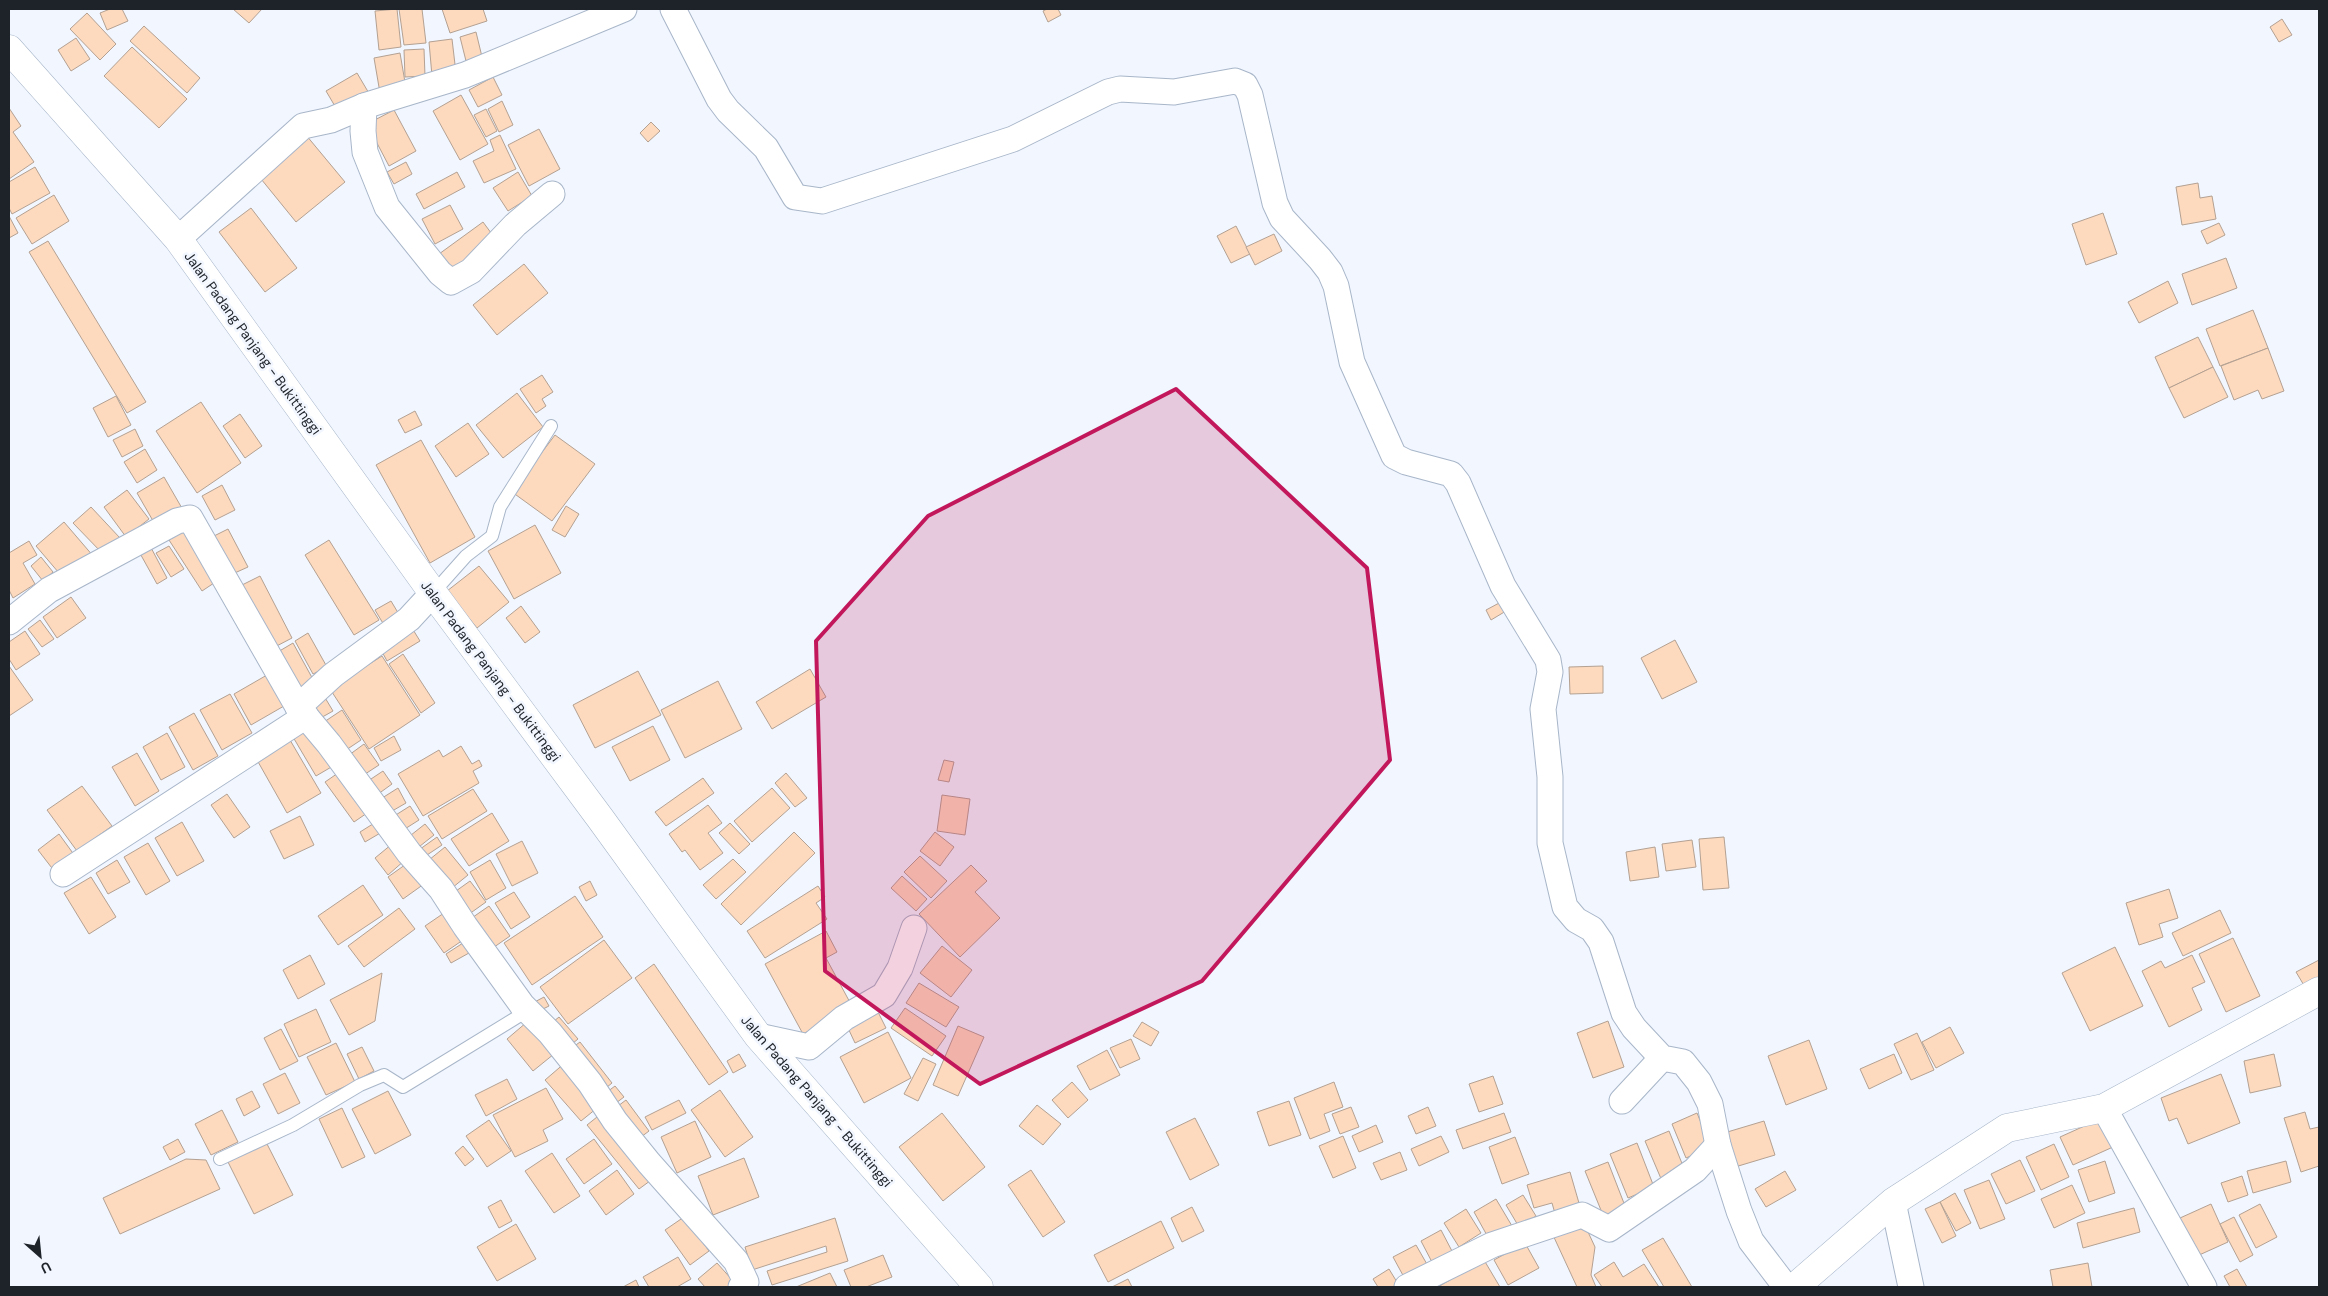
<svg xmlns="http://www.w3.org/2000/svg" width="2328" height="1296" viewBox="0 0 2328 1296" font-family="'DM Sans',sans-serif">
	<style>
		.building { fill: #fdd9be; stroke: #b4a192 }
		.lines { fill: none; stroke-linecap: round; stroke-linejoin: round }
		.service-casing { stroke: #a8b6c9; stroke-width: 14 }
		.minor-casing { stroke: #a8b6c9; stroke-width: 27 }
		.secondary-casing { stroke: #a8b6c9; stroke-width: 29 }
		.trunk-casing { stroke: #a8b6c9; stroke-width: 29 }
		.service { stroke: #fff; stroke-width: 12 }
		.minor { stroke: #fff; stroke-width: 25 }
		.secondary { stroke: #fff; stroke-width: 28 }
		.trunk { stroke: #fff; stroke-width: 28 }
		.marked { fill: #c2185b; fill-opacity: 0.2; stroke: #c2185b; stroke-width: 4; stroke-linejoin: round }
		.labels { text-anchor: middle; stroke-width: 5; stroke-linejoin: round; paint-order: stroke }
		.street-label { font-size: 14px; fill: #1e232a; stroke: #f1f6ff }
	</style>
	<rect width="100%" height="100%" fill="#f1f6ff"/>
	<g class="building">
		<path d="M110 9H122L128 21 107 30 100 13Z"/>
		<path d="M233 9H262L249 23Z"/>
		<path d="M397 9 401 47 379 50 375 11Z"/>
		<path d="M399 9H422L426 43 404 45Z"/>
		<path d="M442 9H483L487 21 450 33Z"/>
		<path d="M1047 9H1058L1061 15 1048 22 1043 11Z"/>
		<path d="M87 13 116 44 100 60 70 29Z"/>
		<path d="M2282 19 2292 35 2279 42 2270 27Z"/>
		<path d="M144 26 200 78 187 93 130 41Z"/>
		<path d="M476 32 483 61 467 65 460 37Z"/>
		<path d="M76 38 90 59 71 71 58 50Z"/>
		<path d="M452 39 456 73 432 76 429 42Z"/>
		<path d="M132 47 187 99 159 128 104 76Z"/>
		<path d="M424 49 425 76 405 77 404 50Z"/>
		<path d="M400 53 406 88 380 93 374 58Z"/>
		<path d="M357 73 370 95 339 113 326 91Z"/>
		<path d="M493 77 502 95 478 107 469 90Z"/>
		<path d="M461 95 488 144 460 160 433 111Z"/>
		<path d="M502 101 513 125 499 132 488 109Z"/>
		<path d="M9 108 21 126 13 132 34 162 9 179Z"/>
		<path d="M486 109 497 131 486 137 474 115Z"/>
		<path d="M394 110 416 151 389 166 367 124Z"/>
		<path d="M651 122 660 131 648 142 640 133Z"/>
		<path d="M539 129 560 169 529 186 508 145Z"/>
		<path d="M306 135 345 182 296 222 257 174Z"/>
		<path d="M500 135 516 169 484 183 473 161 494 151 490 140Z"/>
		<path d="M406 162 412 174 394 184 387 172Z"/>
		<path d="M35 167 50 193 12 214 9 208V182Z"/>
		<path d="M457 172 465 187 424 209 416 194Z"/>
		<path d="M518 172 532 196 508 211 493 188Z"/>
		<path d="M2198 183 2200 198 2212 196 2216 219 2182 225 2176 187Z"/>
		<path d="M54 195 69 221 32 244 16 218Z"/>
		<path d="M450 205 463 229 435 244 422 219Z"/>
		<path d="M251 208 297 268 265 292 219 232Z"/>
		<path d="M2103 213 2117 254 2086 265 2072 224Z"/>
		<path d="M9 216 18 233 9 238Z"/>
		<path d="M483 222 497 241 453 273 439 254Z"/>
		<path d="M2219 223 2225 235 2207 244 2201 231Z"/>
		<path d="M1236 226 1250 254 1231 263 1217 236Z"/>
		<path d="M1274 234 1282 251 1255 265 1246 247Z"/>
		<path d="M48 241 146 402 127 413 29 252Z"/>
		<path d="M2226 258 2237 288 2192 305 2182 274Z"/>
		<path d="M524 264 548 293 497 335 473 305Z"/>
		<path d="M2168 281 2178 303 2139 323 2128 302Z"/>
		<path d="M2253 310 2268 348 2220 366 2206 329Z"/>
		<path d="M2198 337 2213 367 2169 388 2155 357Z"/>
		<path d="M2268 348 2284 391 2262 399 2258 390 2234 400 2221 366Z"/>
		<path d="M2213 367 2228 397 2184 418 2169 388Z"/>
		<path d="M542 375 553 392 542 399 546 406 536 413 520 389Z"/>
		<path d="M517 393 543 427 503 458 476 425Z"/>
		<path d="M116 396 131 425 108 437 93 408Z"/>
		<path d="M201 402 241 463 197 493 156 431Z"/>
		<path d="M415 411 422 425 405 433 398 420Z"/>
		<path d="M240 414 262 446 245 458 223 426Z"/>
		<path d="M468 423 489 454 456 477 435 446Z"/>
		<path d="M135 429 143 446 122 457 113 440Z"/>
		<path d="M555 435 595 464 552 521 512 492Z"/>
		<path d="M421 440 475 537 430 563 376 465Z"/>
		<path d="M145 449 157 470 137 483 124 462Z"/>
		<path d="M164 477 183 510 156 526 137 493Z"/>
		<path d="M222 485 235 510 215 520 202 496Z"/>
		<path d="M127 490 149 519 126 537 104 507Z"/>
		<path d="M566 506 579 514 565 537 552 530Z"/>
		<path d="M91 507 120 538 103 554 73 523Z"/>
		<path d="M64 522 94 557 59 573 36 546Z"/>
		<path d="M535 525 561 573 514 599 488 551Z"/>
		<path d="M187 529 220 579 202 591 169 540Z"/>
		<path d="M228 529 248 567 228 576 208 539Z"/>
		<path d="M329 540 379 620 354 635 305 555Z"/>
		<path d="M29 541 37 555 23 563 35 584 13 598 9 590V553Z"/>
		<path d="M148 542 167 578 157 584 137 548Z"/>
		<path d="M169 546 184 569 171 577 156 553Z"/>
		<path d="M41 557 53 572 43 581 31 566Z"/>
		<path d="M479 566 509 602 477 628 447 591Z"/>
		<path d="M260 576 292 638 269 650 236 588Z"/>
		<path d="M71 597 86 618 57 638 43 617Z"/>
		<path d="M391 601 400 616 384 625 375 610Z"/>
		<path d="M1501 602 1506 611 1491 620 1486 610Z"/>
		<path d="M521 606 540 632 525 643 506 618Z"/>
		<path d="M40 620 54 639 42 647 28 629Z"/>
		<path d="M412 628 420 641 387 661 380 648Z"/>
		<path d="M25 631 40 654 16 670 9 659V642Z"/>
		<path d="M308 633 327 667 313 674 295 641Z"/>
		<path d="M1675 640 1697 682 1662 699 1641 658Z"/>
		<path d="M293 643 315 683 294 695 271 656Z"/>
		<path d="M403 654 435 703 421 713 389 664Z"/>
		<path d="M382 656 420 715 369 749 330 689Z"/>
		<path d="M9 666 33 700 9 716Z"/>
		<path d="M1603 666V693L1570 694 1569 667Z"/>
		<path d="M810 669 826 697 772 729 756 702Z"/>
		<path d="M638 671 661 715 595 748 573 705Z"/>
		<path d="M267 675 284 706 251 725 234 694Z"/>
		<path d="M718 681 742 729 685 758 661 710Z"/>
		<path d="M230 694 252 733 222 750 200 710Z"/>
		<path d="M324 696 333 711 317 720 309 704Z"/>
		<path d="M342 710 361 740 340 754 321 724Z"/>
		<path d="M194 713 218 756 193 770 169 727Z"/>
		<path d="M653 726 670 760 630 781 612 747Z"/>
		<path d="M310 727 333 766 316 776 293 737Z"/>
		<path d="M167 733 185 767 161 780 143 747Z"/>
		<path d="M394 736 401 750 381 761 374 748Z"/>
		<path d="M290 740 321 793 287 813 257 760Z"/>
		<path d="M364 744 379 765 359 778 345 758Z"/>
		<path d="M461 746 472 764 479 760 482 766 473 771 479 783 423 816 398 774 439 750 443 757Z"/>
		<path d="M137 753 159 791 135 806 112 767Z"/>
		<path d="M944 760 954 762 949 782 938 780Z"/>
		<path d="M341 771 370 811 354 822 325 782Z"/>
		<path d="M383 771 392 784 374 797 365 783Z"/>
		<path d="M786 773 807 798 795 807 775 783Z"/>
		<path d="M703 778 714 793 666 826 655 812Z"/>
		<path d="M82 786 112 826 77 851 47 810Z"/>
		<path d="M398 788 406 803 387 814 379 800Z"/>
		<path d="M772 788 790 808 752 842 734 821Z"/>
		<path d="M473 789 487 811 442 839 428 816Z"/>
		<path d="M227 794 250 827 234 838 211 805Z"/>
		<path d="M942 795 970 799 965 835 937 831Z"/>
		<path d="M708 805 722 823 708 833 723 853 700 870 685 850 682 852 669 834Z"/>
		<path d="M410 806 419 820 400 832 391 818Z"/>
		<path d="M492 813 509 841 469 866 451 839Z"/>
		<path d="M300 816 314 845 284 859 270 831Z"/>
		<path d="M182 822 204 861 177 876 155 838Z"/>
		<path d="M376 822 382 832 365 842 360 832Z"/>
		<path d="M730 823 750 844 739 854 719 833Z"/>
		<path d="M425 824 434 835 415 850 406 839Z"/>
		<path d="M794 832 815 853 741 925 721 904Z"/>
		<path d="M935 832 954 847 940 866 920 851Z"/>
		<path d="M59 834 75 856 55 872 38 850Z"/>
		<path d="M437 837 442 845 421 859 416 852Z"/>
		<path d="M1724 837 1729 888 1703 890 1699 839Z"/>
		<path d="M1692 840 1696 867 1666 871 1662 844Z"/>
		<path d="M522 841 538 873 512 886 496 854Z"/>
		<path d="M148 843 170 881 146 895 124 857Z"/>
		<path d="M392 844 405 860 388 875 375 858Z"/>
		<path d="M445 847 468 875 447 892 424 864Z"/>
		<path d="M1655 847 1659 877 1630 881 1626 852Z"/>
		<path d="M920 856 947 881 931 898 904 872Z"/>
		<path d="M733 859 746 872 716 899 703 885Z"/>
		<path d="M117 860 130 882 108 894 96 873Z"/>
		<path d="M490 860 506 888 486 900 470 872Z"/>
		<path d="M409 862 424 884 403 899 388 877Z"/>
		<path d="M971 865 987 881 975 892 1000 918 960 957 919 914Z"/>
		<path d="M902 876 927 899 916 911 891 888Z"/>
		<path d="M91 877 116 917 89 934 64 893Z"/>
		<path d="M470 881 486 902 465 917 449 896Z"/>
		<path d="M590 881 597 895 586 901 579 887Z"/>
		<path d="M363 885 383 915 338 945 318 916Z"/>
		<path d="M818 886 825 897 816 903 827 919 765 958 747 931Z"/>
		<path d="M2169 889 2178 918 2159 924 2163 937 2139 945 2126 903Z"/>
		<path d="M514 892 530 917 511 929 495 903Z"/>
		<path d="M575 896 603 937 532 985 504 943Z"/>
		<path d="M489 906 510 936 487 952 466 922Z"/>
		<path d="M399 908 415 929 364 967 348 946Z"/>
		<path d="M2220 910 2231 933 2183 956 2172 933Z"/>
		<path d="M444 913 463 940 444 953 425 926Z"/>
		<path d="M826 931 837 952 826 958 853 1008 803 1034 765 964Z"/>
		<path d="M2233 938 2260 996 2226 1012 2199 954Z"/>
		<path d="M604 940 632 978 568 1024 540 987Z"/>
		<path d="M463 943 469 953 451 963 446 954Z"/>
		<path d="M942 946 972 970 951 997 920 973Z"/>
		<path d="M2115 947 2143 1006 2090 1031 2062 973Z"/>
		<path d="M310 955 325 984 298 999 283 970Z"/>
		<path d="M2192 955 2205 982 2192 988 2202 1010 2169 1027 2142 971 2161 961 2165 968Z"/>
		<path d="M2319 960V979L2305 987 2296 972Z"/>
		<path d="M654 964 728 1072 709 1085 635 978Z"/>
		<path d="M382 973 375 1021 349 1035 330 1000Z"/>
		<path d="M919 983 959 1007 946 1027 906 1003Z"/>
		<path d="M544 997 549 1006 533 1014 529 1005Z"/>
		<path d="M905 1008 946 1036 932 1056 891 1028Z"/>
		<path d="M316 1009 331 1042 299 1057 284 1024Z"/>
		<path d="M878 1012 886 1028 855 1043 848 1028Z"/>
		<path d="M559 1017 578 1039 567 1048 548 1026Z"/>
		<path d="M1608 1021 1624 1067 1593 1078 1577 1033Z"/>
		<path d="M527 1022 554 1054 533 1071 507 1039Z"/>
		<path d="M1142 1022 1159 1032 1151 1046 1133 1036Z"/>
		<path d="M958 1026 984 1037 958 1096 933 1085Z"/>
		<path d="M1950 1027 1964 1053 1936 1068 1922 1042Z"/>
		<path d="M281 1029 298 1061 280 1070 264 1038Z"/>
		<path d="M888 1032 911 1078 864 1103 840 1057Z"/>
		<path d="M1917 1033 1934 1070 1911 1080 1894 1044Z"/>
		<path d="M1131 1039 1140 1059 1120 1068 1110 1048Z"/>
		<path d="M1809 1040 1827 1089 1786 1105 1768 1056Z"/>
		<path d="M580 1042 612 1083 601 1092 569 1050Z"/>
		<path d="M336 1043 355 1082 326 1095 307 1057Z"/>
		<path d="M362 1047 374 1071 359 1079 347 1054Z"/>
		<path d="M1107 1050 1120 1075 1090 1090 1077 1066Z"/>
		<path d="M739 1054 746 1066 733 1073 727 1061Z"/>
		<path d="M1894 1054 1902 1073 1869 1089 1860 1069Z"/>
		<path d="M2274 1054 2281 1086 2250 1093 2244 1061Z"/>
		<path d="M923 1058 936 1064 918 1101 904 1094Z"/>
		<path d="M566 1062 602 1104 581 1121 545 1080Z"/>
		<path d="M285 1073 300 1103 278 1114 263 1084Z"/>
		<path d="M2221 1074 2240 1123 2188 1144 2177 1118 2169 1121 2161 1098Z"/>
		<path d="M1493 1076 1503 1104 1479 1112 1469 1084Z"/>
		<path d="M507 1079 517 1099 486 1116 475 1095Z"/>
		<path d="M1072 1082 1088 1100 1068 1118 1052 1100Z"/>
		<path d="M1334 1082 1343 1107 1324 1114 1330 1131 1310 1139 1294 1098Z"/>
		<path d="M615 1086 624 1097 612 1106 603 1095Z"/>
		<path d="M546 1088 563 1119 543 1130 548 1141 515 1157 493 1115Z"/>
		<path d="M720 1090 753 1137 725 1157 691 1110Z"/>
		<path d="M252 1091 260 1107 244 1116 236 1099Z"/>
		<path d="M388 1091 411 1135 375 1154 352 1109Z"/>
		<path d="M626 1100 649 1131 637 1140 614 1109Z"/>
		<path d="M679 1100 686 1113 652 1130 645 1117Z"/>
		<path d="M1289 1101 1301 1135 1269 1146 1257 1112Z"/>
		<path d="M1037 1105 1061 1124 1043 1145 1019 1126Z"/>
		<path d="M1351 1107 1359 1127 1340 1134 1332 1114Z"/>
		<path d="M1428 1107 1436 1126 1416 1134 1408 1116Z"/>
		<path d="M342 1108 365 1157 342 1168 319 1119Z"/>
		<path d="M222 1110 238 1142 211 1155 195 1124Z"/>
		<path d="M2305 1112 2310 1129 2319 1127V1166L2301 1172 2284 1118Z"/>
		<path d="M602 1113 654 1178 639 1189 587 1125Z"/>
		<path d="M942 1113 985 1167 943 1201 899 1147Z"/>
		<path d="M1504 1113 1511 1132 1463 1149 1456 1130Z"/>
		<path d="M1697 1113 1711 1147 1686 1158 1672 1124Z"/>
		<path d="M1195 1118 1219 1165 1190 1180 1166 1132Z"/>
		<path d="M2100 1119 2113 1147 2073 1165 2060 1137Z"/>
		<path d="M489 1120 511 1151 487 1167 466 1136Z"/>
		<path d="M695 1121 711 1157 677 1173 661 1137Z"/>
		<path d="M1764 1121 1775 1155 1735 1167 1724 1133Z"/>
		<path d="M1376 1125 1383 1142 1359 1152 1352 1136Z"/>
		<path d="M1669 1131 1685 1171 1662 1181 1645 1141Z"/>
		<path d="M1343 1136 1356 1168 1333 1178 1319 1146Z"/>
		<path d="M1441 1136 1449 1152 1419 1166 1411 1149Z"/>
		<path d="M1515 1137 1529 1174 1502 1184 1489 1147Z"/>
		<path d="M178 1139 185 1152 170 1160 163 1147Z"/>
		<path d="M594 1139 612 1164 584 1184 566 1159Z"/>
		<path d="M266 1142 293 1195 254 1214 228 1162Z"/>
		<path d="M1637 1143 1654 1187 1628 1198 1610 1154Z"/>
		<path d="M2054 1144 2069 1177 2041 1190 2026 1157Z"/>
		<path d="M463 1146 474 1159 465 1166 455 1153Z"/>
		<path d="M1400 1152 1407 1170 1381 1180 1373 1163Z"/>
		<path d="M552 1153 580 1196 554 1213 525 1171Z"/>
		<path d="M744 1158 759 1197 713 1215 698 1176Z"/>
		<path d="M186 1159 206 1160 220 1189 120 1234 103 1198Z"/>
		<path d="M2020 1160 2035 1191 2006 1204 1991 1174Z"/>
		<path d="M2105 1161 2115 1193 2089 1202 2078 1170Z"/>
		<path d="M2286 1161 2291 1182 2253 1193 2247 1171Z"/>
		<path d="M1608 1162 1627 1211 1605 1220 1585 1171Z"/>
		<path d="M617 1170 634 1194 606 1215 589 1191Z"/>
		<path d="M1031 1170 1065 1222 1043 1237 1008 1185Z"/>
		<path d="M1785 1171 1796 1190 1766 1207 1755 1189Z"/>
		<path d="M1570 1172 1581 1210 1556 1217 1552 1203 1534 1208 1527 1185Z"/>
		<path d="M2242 1176 2248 1195 2228 1202 2221 1183Z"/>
		<path d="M1989 1180 2005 1219 1980 1229 1964 1190Z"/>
		<path d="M2072 1185 2085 1213 2054 1228 2041 1199Z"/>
		<path d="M1955 1193 1971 1223 1956 1231 1940 1202Z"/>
		<path d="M1523 1195 1536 1216 1519 1227 1506 1205Z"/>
		<path d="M1496 1199 1512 1226 1489 1239 1474 1212Z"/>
		<path d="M501 1200 512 1221 499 1228 488 1207Z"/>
		<path d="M1940 1202 1956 1236 1942 1243 1925 1209Z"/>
		<path d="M2211 1204 2228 1242 2197 1256 2180 1218Z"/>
		<path d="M2260 1204 2277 1237 2256 1248 2239 1215Z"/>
		<path d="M1192 1207 1204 1231 1182 1242 1171 1218Z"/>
		<path d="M2134 1208 2140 1232 2083 1248 2077 1223Z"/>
		<path d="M1466 1209 1481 1233 1459 1247 1444 1223Z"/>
		<path d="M684 1217 709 1251 690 1265 665 1230Z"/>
		<path d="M2234 1217 2253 1255 2240 1262 2220 1224Z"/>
		<path d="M835 1218 848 1261 772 1285 767 1271 827 1252 826 1246 752 1270 745 1247Z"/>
		<path d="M1582 1219 1595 1247 1591 1275 1596 1287H1577L1552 1233Z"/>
		<path d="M1161 1221 1174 1248 1108 1282 1094 1255Z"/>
		<path d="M516 1224 536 1259 497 1281 477 1247Z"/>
		<path d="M1441 1230 1453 1253 1433 1264 1421 1241Z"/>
		<path d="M1663 1238 1692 1287H1664L1642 1250Z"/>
		<path d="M1525 1243 1539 1268 1508 1285 1494 1260Z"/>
		<path d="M1416 1245 1428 1266 1405 1279 1393 1257Z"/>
		<path d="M883 1255 892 1277 866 1287H851L844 1270Z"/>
		<path d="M678 1257 691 1279 677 1287H649L643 1277Z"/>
		<path d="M1484 1260 1500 1287H1438Z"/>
		<path d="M1614 1262 1623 1277 1644 1264 1659 1287H1602L1594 1275Z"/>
		<path d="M717 1263 734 1282 727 1287H705L698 1279Z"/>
		<path d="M2088 1263 2092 1287H2053L2050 1270Z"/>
		<path d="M1389 1269 1400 1287H1378L1373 1279Z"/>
		<path d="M2237 1269 2247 1287H2230L2224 1276Z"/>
		<path d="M830 1273 837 1287H796Z"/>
		<path d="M1128 1279 1132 1287H1112Z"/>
		<path d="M636 1280 639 1287H623Z"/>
	</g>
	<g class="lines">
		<defs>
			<g id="service">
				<path d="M433 593 466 556 492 536 500 507 551 426"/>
				<path d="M220 1159 293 1125 360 1085 384 1075 403 1087 519 1016 516 1004"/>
			</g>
			<g id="minor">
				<path d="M673 9 719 99 728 111 766 148 795 197 822 201 1013 139 1108 92 1120 89 1174 92 1235 81 1245 85 1250 95 1275 203 1282 218 1320 259 1330 272 1336 286 1352 362 1394 456 1406 462 1451 474 1458 483 1503 586 1548 660 1550 672 1543 709 1550 777V843L1565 907 1576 920 1592 929 1601 942 1624 1013 1634 1028 1662 1058 1683 1062 1699 1082 1710 1104 1718 1145 1739 1211 1751 1241 1786 1287"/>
				<path d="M364 106 363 131 365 152 387 207 440 273 451 282 471 271 515 225 552 194"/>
				<path d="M178 239 303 126 331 120 364 106 465 75 624 9"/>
				<path d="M9 622 49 590 177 521 190 518 298 707 329 744 409 853 441 889 465 926 522 1005 550 1033 590 1083 615 1121 649 1163 736 1261 746 1282 741 1287"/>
				<path d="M298 707 333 675 409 619 433 593"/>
				<path d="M63 874 306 716"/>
				<path d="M758 1036 809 1047 844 1018 884 995 900 968 914 928"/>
				<path d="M1622 1101 1662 1058"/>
				<path d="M2104 1108 2204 1287"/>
				<path d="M1893 1202 1911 1287"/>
				<path d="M1407 1287 1492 1245 1582 1215 1609 1229 1695 1170 1718 1145"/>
			</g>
			<path id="secondary" d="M1795 1287 1893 1202 2007 1128 2104 1108 2319 991"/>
			<path id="trunk" d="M9 49 178 239 433 593 600 818 758 1036 979 1287"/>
		</defs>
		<use href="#service" class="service-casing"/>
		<use href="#minor" class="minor-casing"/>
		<use href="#secondary" class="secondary-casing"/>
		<use href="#trunk" class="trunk-casing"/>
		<use href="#service" class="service"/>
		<use href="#minor" class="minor"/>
		<use href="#secondary" class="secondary"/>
		<use href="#trunk" class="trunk"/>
	</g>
	<path class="marked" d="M1176 389 1367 568 1390 760 1202 981 980 1084 825 971 816 641 928 516Z"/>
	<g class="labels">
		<g class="street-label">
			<text transform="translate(253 343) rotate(54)" y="5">Jalan Padang Panjang - Bukittinggi</text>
			<text transform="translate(491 671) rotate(53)" y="5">Jalan Padang Panjang - Bukittinggi</text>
			<text transform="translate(817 1101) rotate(49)" y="5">Jalan Padang Panjang - Bukittinggi</text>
		</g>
	</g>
	<rect width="2328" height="1296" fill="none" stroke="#1e232a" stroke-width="20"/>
	<g transform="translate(40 1256) rotate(153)" stroke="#f1f6ff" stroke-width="4" paint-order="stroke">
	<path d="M0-4L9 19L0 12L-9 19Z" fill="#1e232a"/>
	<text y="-8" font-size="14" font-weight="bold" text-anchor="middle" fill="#1e232a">U</text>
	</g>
</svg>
